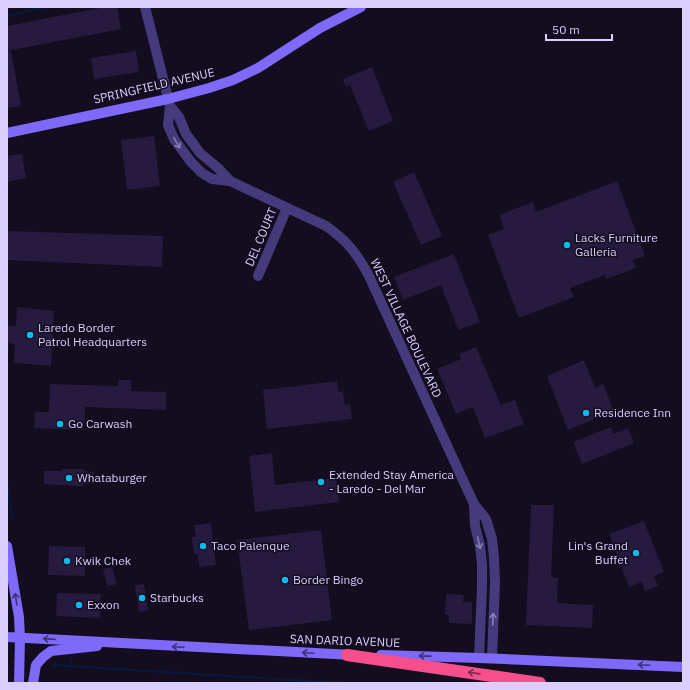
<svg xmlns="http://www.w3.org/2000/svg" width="690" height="690" viewBox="0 0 690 690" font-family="'IBM Plex Sans',sans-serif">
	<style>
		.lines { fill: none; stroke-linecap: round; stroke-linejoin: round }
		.stream { stroke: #0b173a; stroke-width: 2.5 }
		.building { fill: #261a3f }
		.minor { stroke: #453b7c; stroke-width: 10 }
		.secondary { stroke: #7e69f8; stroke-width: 10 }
		.motorway { stroke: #f74f8b; stroke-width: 12 }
		.oneway { stroke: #887db6 }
		.oneway2 { stroke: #3e3276 }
		.oneway3 { stroke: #7a2b50 }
		.poi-dot { fill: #0bbaec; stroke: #130d1f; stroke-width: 1.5 }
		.labels { text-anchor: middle; stroke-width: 3; stroke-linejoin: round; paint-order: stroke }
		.street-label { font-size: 12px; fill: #d9cefd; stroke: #130d1f }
		.poi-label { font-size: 12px; fill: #d9cefd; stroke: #130d1f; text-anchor: start }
	</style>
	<rect width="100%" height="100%" fill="#130d1f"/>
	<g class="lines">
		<g class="stream">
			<path d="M7 16 46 7"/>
			<path d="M7 484 13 519"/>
			<path d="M53 665 340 683"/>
			<path d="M71 666V659"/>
		</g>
	</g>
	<g class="building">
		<path d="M105 7H117L121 29 7 51V26Z"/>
		<path d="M7 51H11L21 106 7 108Z"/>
		<path d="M136 51 139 72 94 79 91 58Z"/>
		<path d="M372 67 393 121 369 131 350 85 346 87 343 79Z"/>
		<path d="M154 136 160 186 127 190 121 140Z"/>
		<path d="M22 154 26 178 7 182V156Z"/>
		<path d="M414 172 442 236 421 245 393 182Z"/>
		<path d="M617 181 645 256 633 260 636 268 606 279 605 275 570 288 574 297 519 318 488 235 504 229 499 215 533 202 536 212Z"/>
		<path d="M7 231 163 236 162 267 7 260Z"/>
		<path d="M454 254 480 322 458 330 441 285 403 300 394 277Z"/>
		<path d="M17 307 54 311 51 366 14 363 15 344 7 343V325L16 326Z"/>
		<path d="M476 347 501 405 515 400 524 424 485 438 473 407 456 414 437 369 461 359 459 354Z"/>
		<path d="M584 360 595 388 603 384 614 411 568 430 547 376Z"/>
		<path d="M118 380H131V391L166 392V410L85 407 84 430 34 428 35 412H49L50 384 118 386Z"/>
		<path d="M337 381 338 392 343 391 345 405 350 404 352 419 267 429 263 390Z"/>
		<path d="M611 427 613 434 628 428 634 443 582 464 573 442Z"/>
		<path d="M272 453 275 485 336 478 339 502 255 512 249 456Z"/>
		<path d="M62 469H84V471L94 472 93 484H83V486H77L44 484V471H62Z"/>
		<path d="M531 505H554L551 577 558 578 557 603 593 605 592 628 526 625Z"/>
		<path d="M644 521 664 572 654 576 658 586 645 591 642 582 629 587 609 534Z"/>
		<path d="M211 523 216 565 199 567 198 554H194L192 537H196L194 525Z"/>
		<path d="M321 530 332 620 249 630 237 540Z"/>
		<path d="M49 546 85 547V576L48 575Z"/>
		<path d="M112 567 117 584 107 586 103 569Z"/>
		<path d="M144 584 148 611 139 612 135 585Z"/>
		<path d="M57 593 101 594 100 618 56 616Z"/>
		<path d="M446 594 464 595 463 602H472V624L449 623V615H445Z"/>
	</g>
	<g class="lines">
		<g class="minor">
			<path d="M145 7 170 106 168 125 174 139 191 162 202 173 212 179 230 181 326 226C346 240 356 252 368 274L474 504 486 519 492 539 494 558 495 583 492 658"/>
			<path d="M170 106 179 117 186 134 200 153 218 168 230 181"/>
			<path d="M258 276 287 208"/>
			<path d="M474 504 475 526 480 546 482 564V587L479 658"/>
		</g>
		<g class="secondary">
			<path d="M7 133 168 99 209 88 233 80 258 68 320 28 361 7"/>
			<path d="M7 546 19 617 20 638 19 683"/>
			<path d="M7 637 353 655"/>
			<path d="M381 655 479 658 683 667"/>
			<path d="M33 683 36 665 43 657 51 651 97 646"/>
		</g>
		<path class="motorway" d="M347 655 540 683"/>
	</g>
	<defs><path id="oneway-shaft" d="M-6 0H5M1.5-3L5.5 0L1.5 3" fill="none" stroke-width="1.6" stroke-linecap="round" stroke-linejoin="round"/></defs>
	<g class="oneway">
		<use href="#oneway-shaft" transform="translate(177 143) rotate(60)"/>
		<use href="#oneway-shaft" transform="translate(479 543) rotate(78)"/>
		<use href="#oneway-shaft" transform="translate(493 619) rotate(-88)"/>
	</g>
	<g class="oneway2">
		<use href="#oneway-shaft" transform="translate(16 599) rotate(-99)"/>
		<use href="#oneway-shaft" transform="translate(49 639) rotate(-176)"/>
		<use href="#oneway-shaft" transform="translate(178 647) rotate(-177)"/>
		<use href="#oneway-shaft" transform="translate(308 653) rotate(-177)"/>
		<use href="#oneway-shaft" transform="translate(425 656) rotate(-179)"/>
		<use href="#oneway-shaft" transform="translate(644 665) rotate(-177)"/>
	</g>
	<use class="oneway3" href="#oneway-shaft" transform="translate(474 673) rotate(-172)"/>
	<g class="poi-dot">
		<circle cx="567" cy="245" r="4"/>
		<circle cx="30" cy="335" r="4"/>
		<circle cx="586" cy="413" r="4"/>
		<circle cx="60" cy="424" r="4"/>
		<circle cx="69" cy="478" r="4"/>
		<circle cx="321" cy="482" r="4"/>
		<circle cx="203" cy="546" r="4"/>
		<circle cx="636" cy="553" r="4"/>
		<circle cx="67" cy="561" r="4"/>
		<circle cx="285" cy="580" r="4"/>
		<circle cx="142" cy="598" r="4"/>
		<circle cx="79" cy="605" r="4"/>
	</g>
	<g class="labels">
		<g class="street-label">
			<text transform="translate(154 86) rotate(-13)" y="4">SPRINGFIELD AVENUE</text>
			<text transform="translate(261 237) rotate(-67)" y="4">DEL COURT</text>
			<text transform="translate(406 328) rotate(65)" y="4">WEST VILLAGE BOULEVARD</text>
			<text transform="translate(345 641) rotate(2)" y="4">SAN DARIO AVENUE</text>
		</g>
		<g class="poi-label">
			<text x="575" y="242">Lacks Furniture<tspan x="575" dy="14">Galleria</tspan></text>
			<text x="38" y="332">Laredo Border<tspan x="38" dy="14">Patrol Headquarters</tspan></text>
			<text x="594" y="417">Residence Inn</text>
			<text x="68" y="428">Go Carwash</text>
			<text x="329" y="479">Extended Stay America<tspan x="329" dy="14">- Laredo - Del Mar</tspan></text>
			<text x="77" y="482">Whataburger</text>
			<text x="211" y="550">Taco Palenque</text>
			<text x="628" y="550" text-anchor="end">Lin's Grand<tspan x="628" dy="14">Buffet</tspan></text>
			<text x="75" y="565">Kwik Chek</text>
			<text x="293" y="584">Border Bingo</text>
			<text x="150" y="602">Starbucks</text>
			<text x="87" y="609">Exxon</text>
		</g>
	</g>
	<rect width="690" height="690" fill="none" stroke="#d9cefd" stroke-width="16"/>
	<path d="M546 34v6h66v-6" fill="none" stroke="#d9cefd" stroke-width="2"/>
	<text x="552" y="34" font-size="12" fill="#d9cefd" stroke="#130d1f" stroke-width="3" paint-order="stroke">50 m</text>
</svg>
